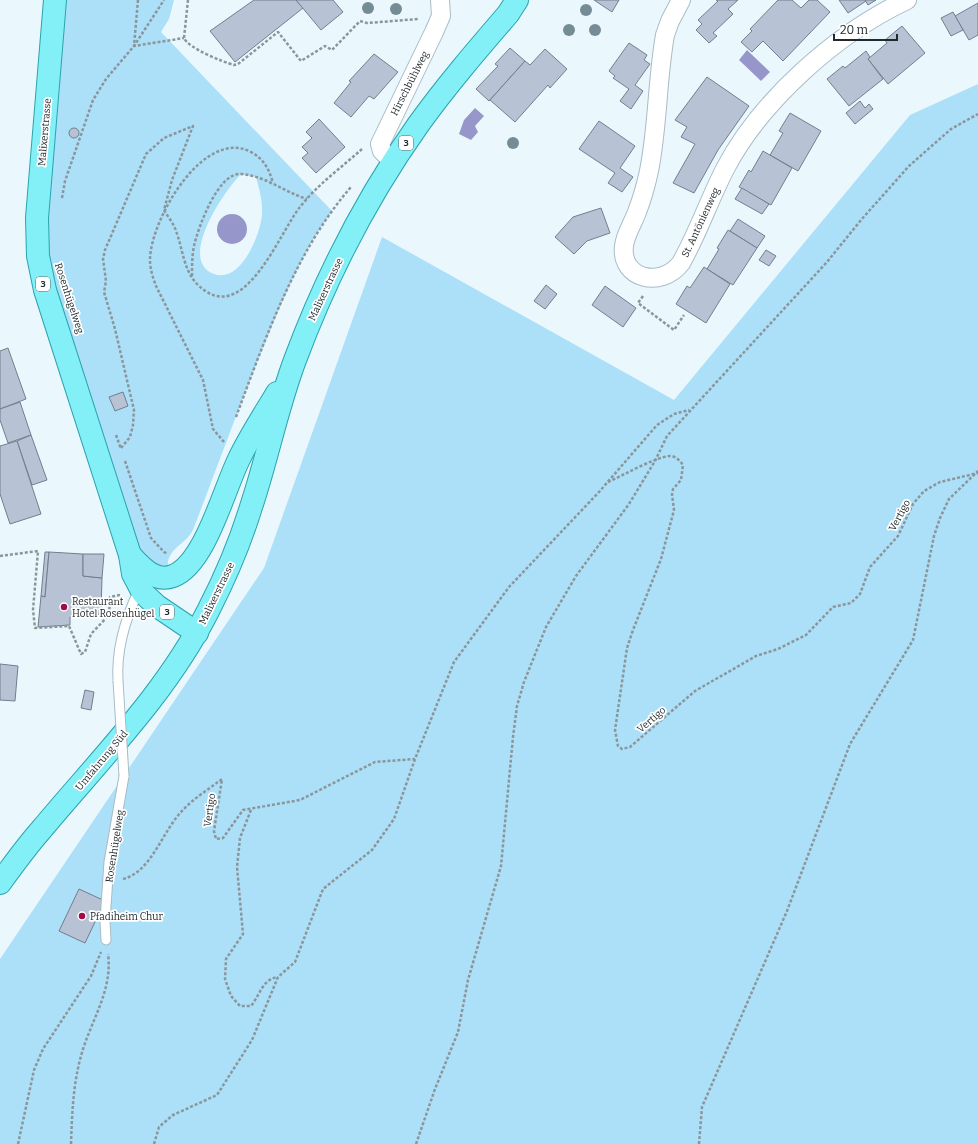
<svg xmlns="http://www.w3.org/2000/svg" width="978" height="1144" viewBox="0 0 978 1144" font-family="Bitter,serif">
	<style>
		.green { fill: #acdff8; fill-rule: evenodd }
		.water { fill: #9796cb }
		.building { fill: #b7c3d4; stroke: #737e8e }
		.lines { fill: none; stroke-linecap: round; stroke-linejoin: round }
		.lane-casing { stroke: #a8bcc7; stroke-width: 11 }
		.street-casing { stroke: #a8bcc7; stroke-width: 20 }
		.primary-casing { stroke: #2ba3ad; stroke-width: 24 }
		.path { stroke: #8b969b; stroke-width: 2.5; stroke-dasharray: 3 2; stroke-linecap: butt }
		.lane { stroke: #fff; stroke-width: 9 }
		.street { stroke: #fff; stroke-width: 18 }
		.primary { stroke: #83eff7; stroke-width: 22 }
		.lane-bridge-casing { stroke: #a8bcc7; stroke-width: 11; stroke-linecap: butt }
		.lane-bridge { stroke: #fff; stroke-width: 9 }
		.tree { fill: #758c96 }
		.poi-dot { fill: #a30b48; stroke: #fff; stroke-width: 1.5 }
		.labels { text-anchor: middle; stroke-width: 3.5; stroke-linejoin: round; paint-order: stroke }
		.shield { fill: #fff; stroke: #64696c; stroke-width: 1 }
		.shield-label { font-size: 9px; font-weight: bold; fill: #21292d }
		.street-label { font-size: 10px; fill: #21292d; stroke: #fff }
		.poi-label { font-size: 10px; fill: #21292d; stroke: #fff; text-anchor: start }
	</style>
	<rect width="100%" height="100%" fill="#eaf8fe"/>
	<g class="green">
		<path d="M55 0H174L169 19 161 32 332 211C307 244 290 284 274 321 245 390 220 460 193 530 187 542 174 546 169 558 167 563 168 571 167 577L147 572 45 290ZM241 174 256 177C259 189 263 201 262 214 261 233 241 284 214 274 176 260 226 189 241 174Z"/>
		<path d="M978 84V1144H0V959L264 568 382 237 674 400 910 115Z"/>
	</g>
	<g class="water">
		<path d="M747 50 770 72 761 81 739 60Z"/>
		<path d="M475 108 484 116 475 126 478 132 471 140 459 134 464 120Z"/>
		<circle cx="232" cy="229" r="15"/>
	</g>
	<g class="building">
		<path d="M254 0H296L303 8 235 62 210 31Z"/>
		<path d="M296 0H333L343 12 321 30Z"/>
		<path d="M594 0H619L612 12Z"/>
		<path d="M716 0H738L728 9 733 14 713 33 717 36 709 43 696 30 702 24 698 20 718 1Z"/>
		<path d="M778 0H792L801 8 809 0H817L830 12 783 61 763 41 752 52 741 42 752 31 750 29Z"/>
		<path d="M839 0H865L866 1 848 13Z"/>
		<path d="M865 0H876L868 5Z"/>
		<path d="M978 3V35L969 40 955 16Z"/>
		<path d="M953 12 963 30 951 36 941 18Z"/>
		<path d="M902 26 925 53 888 84 868 59 887 43 885 40Z"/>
		<path d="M629 43 647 55 644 60 650 64 635 85 643 91 631 109 620 101 629 89 613 78 615 76 609 71Z"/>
		<path d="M510 48 525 61 489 101 476 89 498 66 495 64Z"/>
		<path d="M545 49 567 69 550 88 548 85 515 122 490 100 525 61 530 65Z"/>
		<path d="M866 51 870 57 868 59 883 79 849 106 827 79 843 66 845 68Z"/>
		<path d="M374 54 398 72 374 99 369 96 351 117 334 103 351 82 349 81Z"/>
		<path d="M707 77 749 106 718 150 694 193 673 183 695 144 681 137 687 127 675 120Z"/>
		<path d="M860 101 865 108 869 104 873 109 855 124 846 113Z"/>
		<path d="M790 113 821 131 798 171 770 155 783 133 779 131Z"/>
		<path d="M319 119 345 147 316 173 302 158 308 153 302 147 312 138 306 132Z"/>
		<path d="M599 121 635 146 620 168 633 177 622 192 608 183 615 173 579 149Z"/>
		<circle cx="74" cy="133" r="5"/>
		<path d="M763 151 792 168 771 205 739 187 749 170 751 172Z"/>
		<path d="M742 188 769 204 762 214 735 199Z"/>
		<path d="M601 208 610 233 587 241 574 254 555 237 573 217Z"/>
		<path d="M738 219 765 236 757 248 730 231Z"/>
		<path d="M728 230 757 248 733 285 707 269 719 249 717 248Z"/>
		<path d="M766 250 776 256 769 266 759 260Z"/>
		<path d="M704 267 730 284 706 323 676 304 687 286 690 288Z"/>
		<path d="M546 285 557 294 545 309 534 301Z"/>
		<path d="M605 286 636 308 623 327 592 305Z"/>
		<path d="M8 348 26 399 0 409V351Z"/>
		<path d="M123 392 128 406 115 411 109 397Z"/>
		<path d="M20 402 31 435 8 443 0 420V409Z"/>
		<path d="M31 435 47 480 32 485 17 441Z"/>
		<path d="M17 441 41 514 10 524 0 494V446Z"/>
		<path d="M45 552H49L45 597 41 596Z"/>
		<path d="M49 552 83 554V576L102 578 101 614 70 617V625L38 627 41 596 45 597Z"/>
		<path d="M83 554H104L102 578 83 576Z"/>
		<path d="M0 664 18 666 15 701 0 700Z"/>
		<path d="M85 690 94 692 91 710 81 708Z"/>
		<path d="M79 889 105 901 85 943 59 931Z"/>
	</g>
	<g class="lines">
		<defs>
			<g id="lane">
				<path d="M118 681C116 648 125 619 139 590"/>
				<path d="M106 940 105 921 109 862 124 776"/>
			</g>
			<g id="street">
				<path d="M681 0 670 21 665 35C657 80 658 126 649 171 646 185 642 199 637 212 633 223 625 235 624 246 620 279 661 289 681 263 698 233 709 200 725 169 761 100 837 33 907 0"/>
				<path d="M393 162 382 151 380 144 434 32 441 16 440 0"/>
			</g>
			<g id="primary">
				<path d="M55 0 37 218 38 256 45 290 130 555 133 574 143 593 157 606 197 633"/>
				<path d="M130 555C141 567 155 583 173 576 205 564 224 489 239 459 250 436 264 415 277 393"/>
				<path d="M0 883C13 865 26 847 41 830 100 759 166 694 208 611 225 578 240 543 251 507 267 459 277 408 295 360 326 277 367 197 418 125 446 86 477 50 508 14L517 0"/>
			</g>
		</defs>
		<use href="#lane" class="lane-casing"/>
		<use href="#street" class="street-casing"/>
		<use href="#primary" class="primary-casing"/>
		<g class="path">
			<path d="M138 0 134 46 184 38"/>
			<path d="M188 0 184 38C188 48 223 62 234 65L238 64 278 32 301 61 325 46 332 50 360 21 367 23 419 19"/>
			<path d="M62 198 65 181 93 100 106 79 134 46 164 0"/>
			<path d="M192 276C192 266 192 256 194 246 198 228 218 172 241 174 266 176 284 192 307 199"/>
			<path d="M643 296 638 303 674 330 684 315"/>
			<path d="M236 417C265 339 296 250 351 187"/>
			<path d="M116 435 121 449"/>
			<path d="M224 442 213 429 203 380 156 286C153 278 150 269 150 260 150 221 203 127 251 152 264 159 269 169 273 183"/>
			<path d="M121 448 130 437 133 425 134 410 115 329 104 292 106 281 103 259 105 250 146 154 164 138 193 126 172 180 164 210C168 217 174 224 176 231 183 249 183 269 197 284 243 331 279 233 300 207 317 185 342 167 362 149"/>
			<path d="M125 461 151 538 164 552 168 554"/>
			<path d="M608 482C624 475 655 457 670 456 676 456 680 461 683 465L681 480 673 489 672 494 674 510 661 559 633 630 627 648 615 730 618 746 622 749 630 747 695 691 756 656 778 649 806 635 833 607 851 603 860 594 870 567 898 536 913 504 924 491 940 482 978 473"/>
			<path d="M0 556 38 551 33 610 35 628 69 626 81 654 85 652 91 634 109 615 110 597 120 595"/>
			<path d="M251 810 240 838 237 867 243 934 226 959 225 979 231 996 240 1006H251C260 995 262 980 277 977"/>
			<path d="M123 879C152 872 163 829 183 810 194 798 209 789 222 779L214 831 216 839 223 838 243 810 300 800 375 762 415 759"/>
			<path d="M18 1144 34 1070 43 1049 91 976 101 952"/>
			<path d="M71 1144C72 1114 73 1085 81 1056 90 1022 113 991 108 954"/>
			<path d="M154 1144 159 1127 173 1115 217 1095 252 1040 278 977 295 962 323 889 372 850 394 819 415 759 454 662 509 587 599 492 657 425 674 414 689 410"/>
			<path d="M416 1144 435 1089 458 1032 468 980 501 866 513 737 517 706 524 682 546 627 576 576 629 504 655 461 667 436 827 262 861 220 909 166 951 129 978 114"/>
			<path d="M699 1144 702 1107 787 911 850 744 913 640 934 536 940 518 949 499 978 471"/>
		</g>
		<use href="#lane" class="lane"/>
		<use href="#street" class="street"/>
		<use href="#primary" class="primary"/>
		<defs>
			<path id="lane-bridge" d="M118 681 124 776"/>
		</defs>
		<use href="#lane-bridge" class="lane-bridge-casing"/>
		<use href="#lane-bridge" class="lane-bridge"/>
	</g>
	<g class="tree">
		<circle cx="368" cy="8" r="6"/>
		<circle cx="396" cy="9" r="6"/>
		<circle cx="586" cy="10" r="6"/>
		<circle cx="569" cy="30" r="6"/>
		<circle cx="595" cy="30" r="6"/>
		<circle cx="513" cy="143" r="6"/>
	</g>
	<g class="poi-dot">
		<circle cx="64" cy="607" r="4"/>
		<circle cx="82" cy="916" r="4"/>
	</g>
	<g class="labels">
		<g class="shield">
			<rect x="399" y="136" width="14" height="14" rx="3"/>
			<rect x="36" y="277" width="14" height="14" rx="3"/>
			<rect x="160" y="605" width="14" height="14" rx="3"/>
		</g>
		<g class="shield-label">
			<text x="406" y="146">3</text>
			<text x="43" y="287">3</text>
			<text x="167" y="615">3</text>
		</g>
		<g class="street-label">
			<text transform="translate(409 83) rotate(-63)" y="4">Hirschbühlweg</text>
			<text transform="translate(44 132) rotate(-85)" y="4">Malixerstrasse</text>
			<text transform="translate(700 222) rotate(-65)" y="4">St. Antönienweg</text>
			<text transform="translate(325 289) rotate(-65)" y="4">Malixerstrasse</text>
			<text transform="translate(70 298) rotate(72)" y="4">Rosenhügelweg</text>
			<text transform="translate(899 515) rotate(-62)" y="4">Vertigo</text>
			<text transform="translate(216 593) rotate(-64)" y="4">Malixerstrasse</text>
			<text transform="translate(651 719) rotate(-41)" y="4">Vertigo</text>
			<text transform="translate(101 760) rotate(-50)" y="4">Umfahrung Süd</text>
			<text transform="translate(209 810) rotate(-82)" y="4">Vertigo</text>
			<text transform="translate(114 846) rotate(-81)" y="4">Rosenhügelweg</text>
		</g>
		<g class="poi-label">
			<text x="72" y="605">Restaurant<tspan x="72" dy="12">Hotel Rosenhügel</tspan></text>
			<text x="90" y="920">Pfadiheim Chur</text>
		</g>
	</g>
	<path d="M834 34v6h63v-6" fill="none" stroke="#21292d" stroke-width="2"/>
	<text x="840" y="34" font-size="12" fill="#21292d" stroke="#ffffff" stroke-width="3" paint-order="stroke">20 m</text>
</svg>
